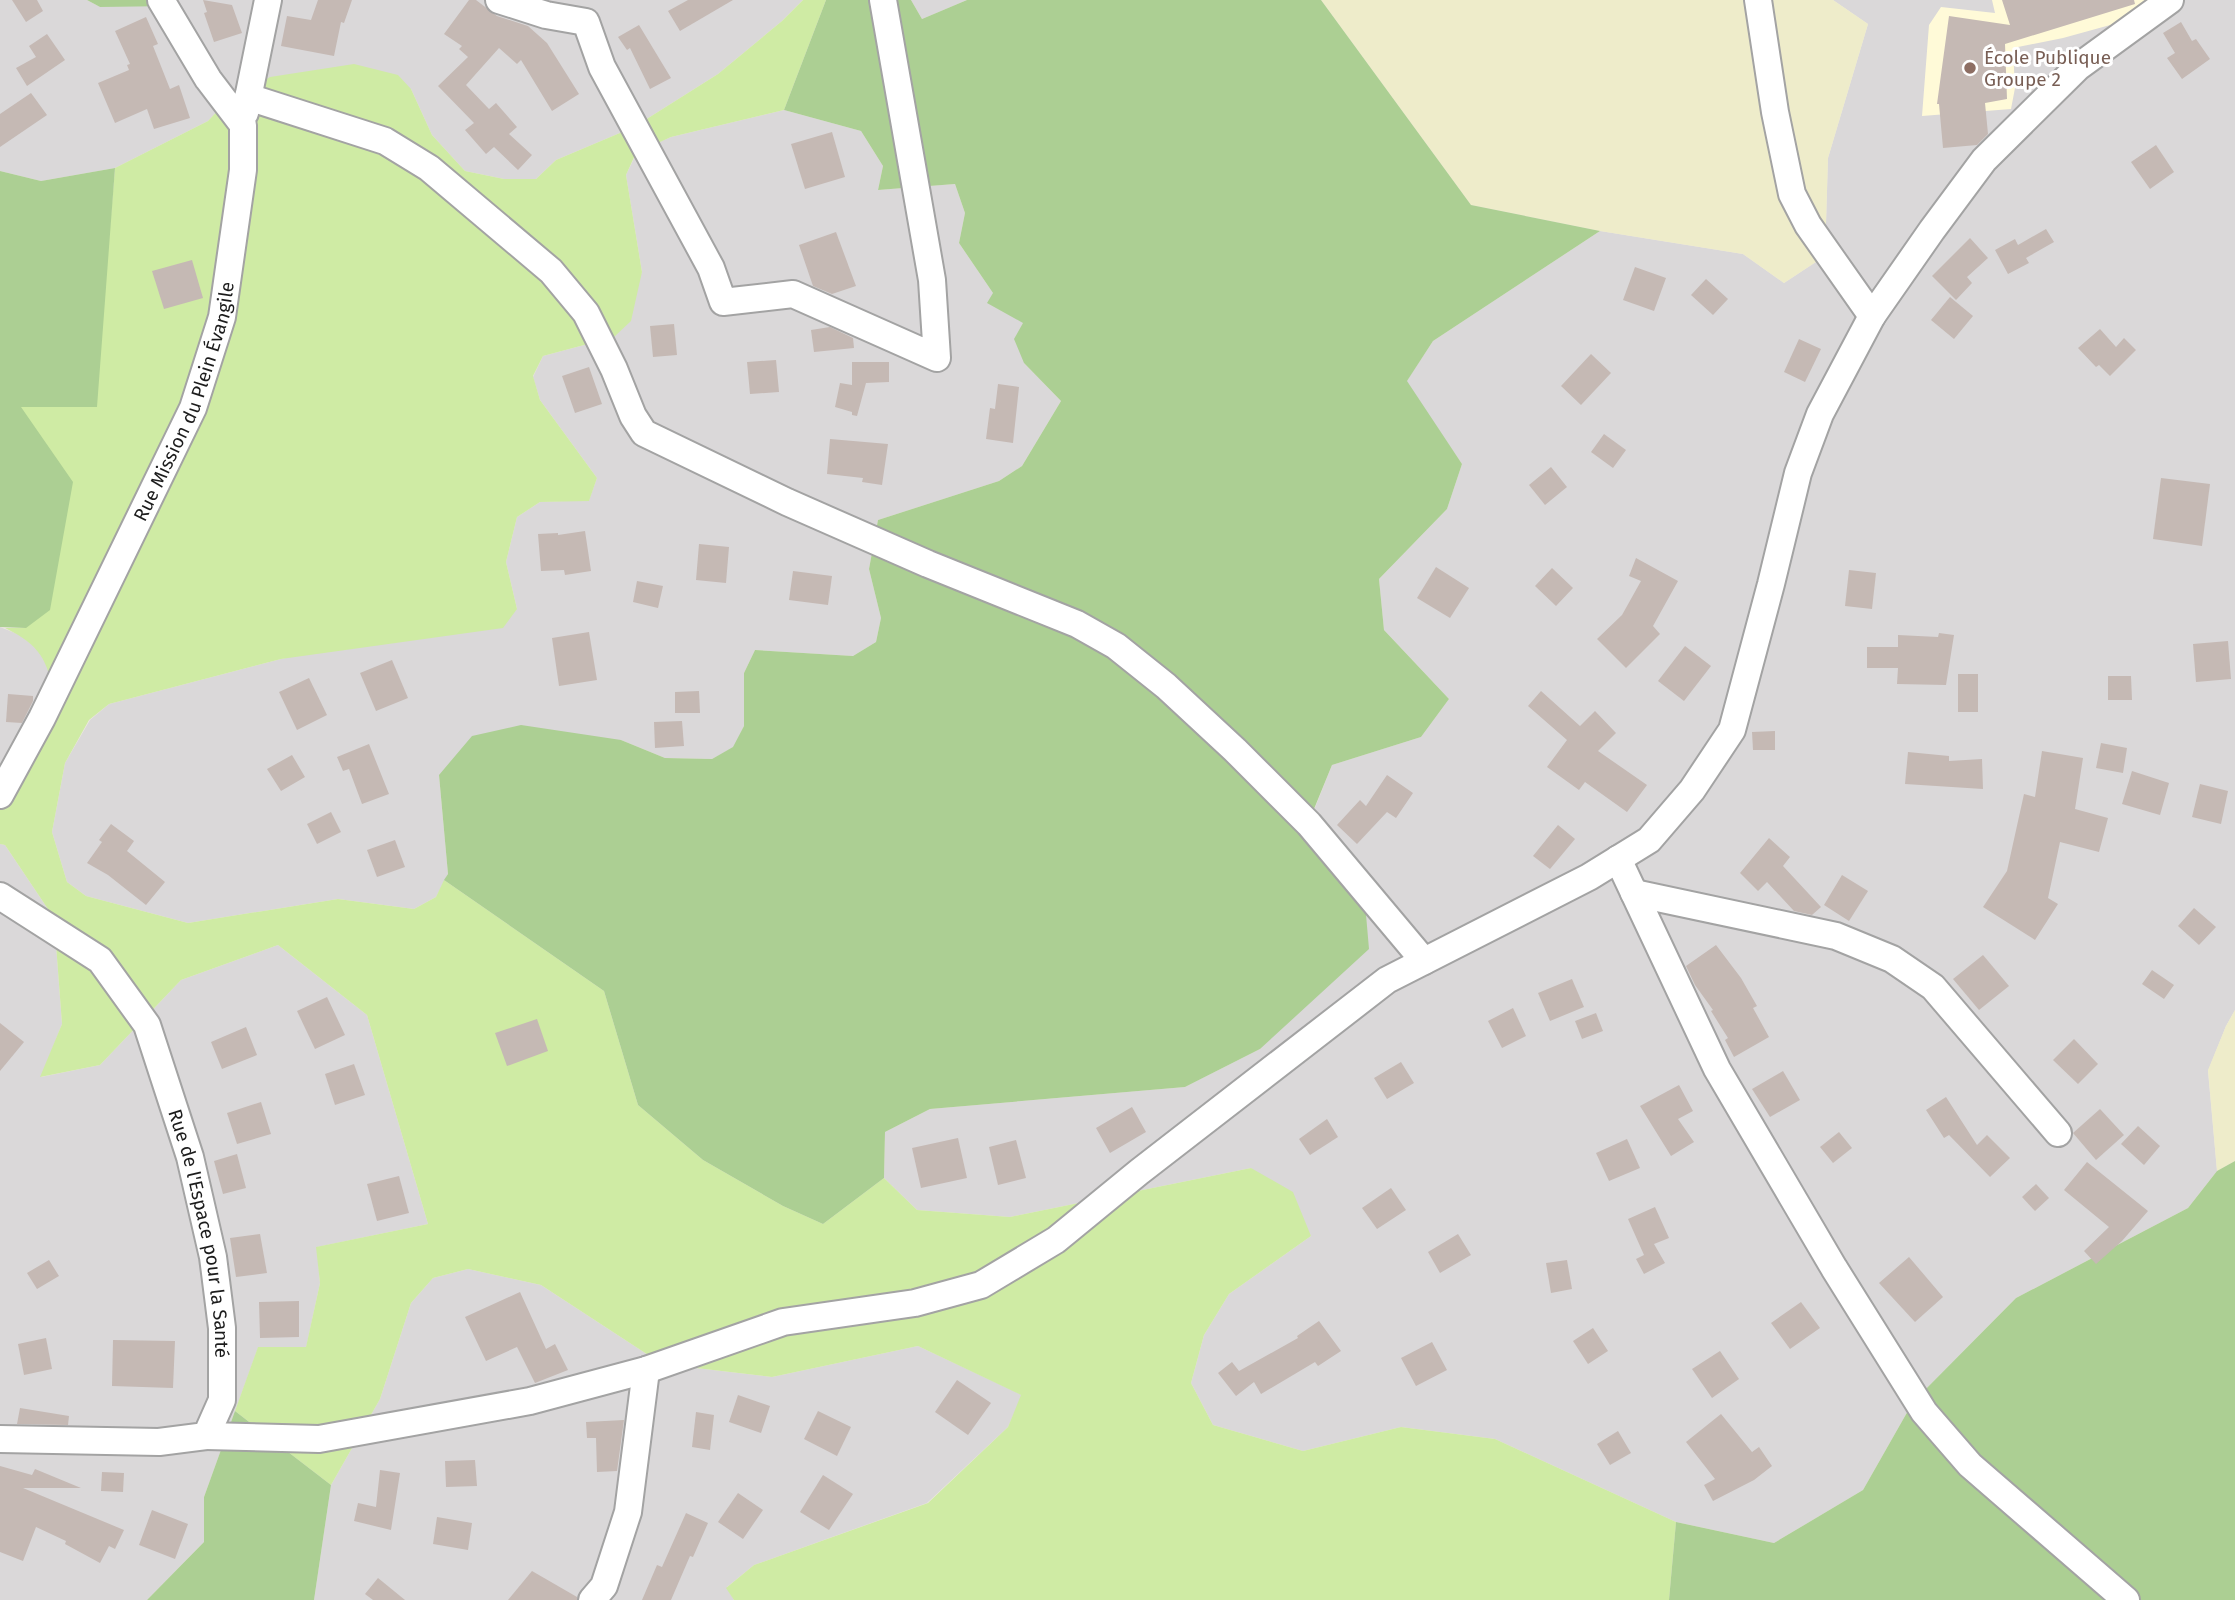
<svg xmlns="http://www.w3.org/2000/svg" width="2235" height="1600" viewBox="0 0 2235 1600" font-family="'Fira Sans',sans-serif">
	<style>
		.residential { fill: #dad8d9 }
		.education { fill: #fffad8 }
		.farmland { fill: #eeecca }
		.grass { fill: #cfeba4 }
		.forest { fill: #accf93 }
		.building { fill: #c5b9b4 }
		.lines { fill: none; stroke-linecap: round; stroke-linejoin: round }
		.minor-casing { stroke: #a3a3a3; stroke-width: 30 }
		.minor { stroke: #fff; stroke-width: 26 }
		.education-dot { fill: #8d6e63; stroke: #fff; stroke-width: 2.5 }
		.labels { text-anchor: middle; stroke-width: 6; stroke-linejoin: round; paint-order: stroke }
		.education-label { font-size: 19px; fill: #785e54; stroke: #fff; text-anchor: start }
		.street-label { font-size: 19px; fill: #1c1c1c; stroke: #fff }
	</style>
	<rect width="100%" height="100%" fill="#eee8e1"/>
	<g class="residential">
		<path d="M0 0H87L100 7 172 0H803L782 21 718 74 634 127 556 160 536 179H504L465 171 432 135 411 89 222 106 208 121 115 168 41 181 0 171Z"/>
		<path d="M911 0H967L922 19Z"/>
		<path d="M1833 0H2235V1010L2226 1026 2208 1071 2217 1171 2188 1208 2016 1298 1913 1402 1863 1490 1774 1543 1676 1522 1495 1439 1401 1427 1303 1451 1213 1425 1191 1383 1204 1335 1229 1294 1311 1236 1251 1168 1010 1217 917 1210 884 1178 885 1132 930 1109 1185 1087 1260 1049 1365 903 1314 810 1332 765 1421 737 1449 699 1384 630 1379 579 1447 509 1462 464 1406 382 1433 341 1600 231 1743 254 1784 283 1825 256 1828 158 1868 24Z"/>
		<path d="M784 110 861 131 883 166 878 190 955 184 965 213 959 243 993 293 1024 323V363L1061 401 1022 466 999 481 878 520 869 569 881 618 876 642 853 656 755 650 744 673V726L734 747 712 759 665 758 621 740 439 775 448 874 436 897 414 909 338 899 188 923 86 896 67 882 52 832 65 763 90 720 109 704 281 659 517 609 506 562 517 517 540 502 589 500 597 478 540 400 533 377 543 356 614 337 642 272 626 175 637 152 671 137Z"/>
		<path d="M0 627 20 635 38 649 50 670 54 697 7 762 0 764Z"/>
		<path d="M0 844 5 845 54 918 62 1024 41 1077 100 1065 181 980 278 945 367 1015 428 1224 317 1247 320 1283 306 1348H258L204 1497V1542L147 1600H0Z"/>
		<path d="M468 1269 541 1285 662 1364 772 1377 918 1346 1022 1395 1008 1427 927 1503 754 1565 727 1587 734 1600H314L331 1485 380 1399 411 1303 433 1278Z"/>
	</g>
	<path class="education" d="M1992 0H2165L2132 19 2063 38 2013 48 2015 88 2011 109 1922 116 1929 25 1941 7 1995 13Z"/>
	<g class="farmland">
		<path d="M1321 0H1833L1868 24 1828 158 1825 256 1784 283 1743 254 1600 231 1471 205Z"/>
		<path d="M2235 1010V1161L2217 1171 2208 1070 2226 1026Z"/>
	</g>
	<path class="grass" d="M803 0H826L784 110 671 137 636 153 626 175 642 272 631 321 614 337 543 356 533 376 540 400 597 478 589 501 540 502 517 517 506 562 517 609 503 628 281 659 109 704 89 720 65 763 52 832 67 882 86 896 188 923 338 899 414 909 436 897 444 880 604 991 638 1105 703 1160 783 1206 823 1224 884 1178 917 1210 1010 1217 1251 1168 1293 1192 1311 1236 1229 1294 1204 1335 1191 1383 1213 1425 1303 1451 1401 1427 1495 1439 1676 1522 1669 1600H734L726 1588 754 1565 928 1503 1008 1427 1021 1395 918 1346 772 1377 662 1364 541 1285 468 1269 433 1278 411 1303 380 1399 331 1485 235 1411 258 1347H306L320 1283 316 1247 428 1224 367 1015 278 945 181 980 100 1065 40 1077 62 1024 54 918 5 845 0 844V764L7 762 54 697C48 660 40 645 5 628H26L21 407 107 262 115 168 208 121 222 106 270 77 354 64 398 75 411 89 432 135 465 171 504 179H536L556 160 634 127 718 74 782 21Z"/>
	<g class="forest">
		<path d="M87 0H172V6L100 7Z"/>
		<path d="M826 0H911L922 19 967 0H1321L1471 205 1600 231 1433 341 1407 381 1462 464 1447 509 1379 579 1384 630 1449 699 1421 737 1332 765 1314 809 1365 903 1369 949 1260 1049 1185 1087 930 1109 885 1132 884 1178 823 1224 783 1206 703 1160 638 1105 604 991 444 880 448 874 439 775 472 736 521 725 621 740 665 758 712 759 733 747 744 726V673L755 650 853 656 876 642 881 618 869 569 878 520 999 481 1022 466 1061 401 1024 363 1014 339 1023 323 987 303 993 293 959 243 965 213 955 184 878 190 883 166 861 131 784 110Z"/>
		<path d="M115 168 97 407H21L73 482 50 610 26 628 0 627V171L41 181Z"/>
		<path d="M2235 1161V1600H1669L1676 1522 1774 1543 1863 1490 1913 1402 2016 1298 2188 1208 2217 1171Z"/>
		<path d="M235 1411 331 1485 314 1600H147L204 1542V1497Z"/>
	</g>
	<g class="building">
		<path d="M12 0H37L43 11 26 22Z"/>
		<path d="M203 0 232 5 242 33 214 42 204 13 207 12Z"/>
		<path d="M318 0H352L344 23 341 22 334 56 281 46 287 16 311 20Z"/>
		<path d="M469 0H476L497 16 528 26 547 43 579 94 552 111 521 60 517 64 499 48 466 85 489 109 496 103 517 127 509 134 532 155 518 170 494 147 486 154 465 130 474 123 438 86 468 57 459 49 462 46 444 34Z"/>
		<path d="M688 0H733L680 31 668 11Z"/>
		<path d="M2002 0H2134L2135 4 2005 44 2007 99 1985 103 1988 134 1977 145 1943 148 1939 104H1937L1949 16 2010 25Z"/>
		<path d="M146 17 158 44 153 46 170 89 179 85 190 118 154 129 147 109 115 123 98 83 129 70 127 65 130 64 115 31Z"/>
		<path d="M2181 22 2192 41 2196 39 2210 59 2182 79 2167 58 2175 53 2163 33Z"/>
		<path d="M639 25 671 78 650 89 630 48 627 50 618 37Z"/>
		<path d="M47 34 65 60 27 86 16 68 36 57 29 46Z"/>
		<path d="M31 93 47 115 0 147V114Z"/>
		<path d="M832 132 845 177 805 189 791 144Z"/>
		<path d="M2156 145 2174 172 2150 189 2131 162Z"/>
		<path d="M2046 229 2054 242 2026 258 2029 263 2008 274 1995 250 2015 239 2018 245Z"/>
		<path d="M836 232 856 286 832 294 813 286 799 245Z"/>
		<path d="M1970 238 1988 258 1967 277 1972 283 1956 300 1932 276Z"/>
		<path d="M192 260 203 298 164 309 152 271Z"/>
		<path d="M1635 267 1666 278 1654 311 1623 300Z"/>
		<path d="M1706 279 1728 299 1713 315 1691 295Z"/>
		<path d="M1950 297 1973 316 1954 339 1931 320Z"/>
		<path d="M674 324 677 355 653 357 650 326Z"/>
		<path d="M830 327 853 338 854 348 814 352 811 330Z"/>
		<path d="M2100 329 2116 347 2124 338 2136 350 2110 376 2099 365 2096 367 2078 348Z"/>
		<path d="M1799 339 1821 349 1805 382 1784 372Z"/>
		<path d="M1591 354 1611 373 1581 405 1561 386Z"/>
		<path d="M776 360 779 392 750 394 747 362Z"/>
		<path d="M852 362H889V382L866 383 857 416 852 415V412L835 407 840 383 852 385Z"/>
		<path d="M589 367 602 404 575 413 562 376Z"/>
		<path d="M998 384 1019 387 1013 443 986 439 990 408 995 409Z"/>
		<path d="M1604 434 1626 450 1613 468 1591 452Z"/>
		<path d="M830 439 888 444 882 485 862 482 863 478 827 474Z"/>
		<path d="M1551 467 1567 487 1545 505 1529 485Z"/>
		<path d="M2161 478 2210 484 2202 546 2153 539Z"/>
		<path d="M585 531 591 571 565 575 564 570 541 571 538 534 558 533V535Z"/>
		<path d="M699 544 729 547 726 583 696 580Z"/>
		<path d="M1636 558 1678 581 1653 626 1660 634 1626 668 1597 639 1622 615 1641 581 1629 576Z"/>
		<path d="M1436 567 1469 588 1450 618 1417 598Z"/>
		<path d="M1552 568 1573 588 1556 606 1535 586Z"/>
		<path d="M1849 570 1876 573 1872 609 1845 606Z"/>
		<path d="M793 571 832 576 828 605 789 600Z"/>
		<path d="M637 581 663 586 658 608 633 602Z"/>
		<path d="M589 632 597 680 559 686 552 638Z"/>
		<path d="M1939 633 1954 635 1946 685 1897 684 1898 668H1867V647H1898V635L1938 637Z"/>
		<path d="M2228 641 2231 679 2196 682 2193 644Z"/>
		<path d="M1685 646 1711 666 1684 701 1658 681Z"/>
		<path d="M392 660 408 698 376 711 360 673Z"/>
		<rect x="1958" y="674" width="20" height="38"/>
		<path d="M2108 676H2131L2132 700H2108Z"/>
		<path d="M309 678 327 715 297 730 279 692Z"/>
		<path d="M699 691 700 713H675V692Z"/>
		<path d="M1541 691 1580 726 1595 711 1616 733 1598 751 1647 785 1627 812 1585 782 1579 790 1547 767 1567 740 1528 706Z"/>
		<path d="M8 694 33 696V701L22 723 6 722Z"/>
		<path d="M682 721 684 746 655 748 654 722Z"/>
		<path d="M1775 731V750H1753L1752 732Z"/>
		<path d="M2101 743 2127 748 2123 773 2096 768Z"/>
		<path d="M369 744 389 794 362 804 349 769 343 771 337 757Z"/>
		<path d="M2042 751 2083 758 2075 809 2108 818 2099 852 2060 842 2048 898 2058 904 2035 940 1983 907 2007 871 2024 794 2035 797Z"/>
		<path d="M1908 752 1949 756V761L1982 759 1983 789 1905 784Z"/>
		<path d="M292 755 305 777 281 791 267 769Z"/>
		<path d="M2132 771 2169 783 2160 815 2122 804Z"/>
		<path d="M1387 775 1413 793 1396 818 1387 812 1357 844 1337 825 1360 800 1366 806Z"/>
		<path d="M2200 784 2228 791 2221 824 2192 817Z"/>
		<path d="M331 812 341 832 317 844 307 824Z"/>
		<path d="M111 824 134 841 127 851 165 882 146 905 108 875 87 863 102 842 99 840Z"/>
		<path d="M1558 825 1575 839 1550 869 1533 856Z"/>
		<path d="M1769 838 1790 857 1783 866 1821 907 1812 915 1794 911 1767 882 1758 891 1740 873Z"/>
		<path d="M395 840 405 867 377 877 367 850Z"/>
		<path d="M1842 875 1868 891 1849 921 1824 905Z"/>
		<path d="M2194 908 2216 927 2199 945 2178 926Z"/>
		<path d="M1716 945 1741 978 1757 1006 1753 1008 1769 1037 1734 1057 1725 1040 1728 1038 1711 1011 1713 1010 1695 985 1686 966Z"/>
		<path d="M1983 955 2009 986 1979 1010 1953 979Z"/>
		<path d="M2152 970 2174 985 2164 999 2142 984Z"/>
		<path d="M1572 979 1584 1007 1550 1021 1538 993Z"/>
		<path d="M327 997 345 1035 315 1049 297 1011Z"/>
		<path d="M1513 1008 1526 1036 1502 1048 1488 1021Z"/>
		<path d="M1596 1013 1603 1031 1582 1039 1575 1021Z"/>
		<path d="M537 1019 548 1051 507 1066 495 1033Z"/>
		<path d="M0 1023 24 1042 0 1071Z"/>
		<path d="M246 1027 257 1055 222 1069 211 1042Z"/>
		<path d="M2074 1039 2098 1064 2078 1084 2053 1060Z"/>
		<path d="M1401 1062 1414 1083 1387 1099 1374 1078Z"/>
		<path d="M354 1064 365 1095 335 1105 325 1074Z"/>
		<path d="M1783 1071 1800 1100 1770 1117 1752 1089Z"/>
		<path d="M1679 1085 1693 1111 1678 1119 1694 1142 1671 1156 1640 1106Z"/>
		<path d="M1946 1097 1977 1145 1987 1135 2010 1158 1990 1177 1949 1135 1944 1138 1926 1110Z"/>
		<path d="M261 1102 271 1134 237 1144 227 1113Z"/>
		<path d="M1132 1107 1146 1132 1110 1153 1096 1128Z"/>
		<path d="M2100 1109 2124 1135 2096 1160 2073 1133Z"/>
		<path d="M1327 1119 1338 1137 1310 1155 1299 1139Z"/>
		<path d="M2138 1126 2160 1146 2144 1165 2121 1144Z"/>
		<path d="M1839 1132 1852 1148 1833 1163 1820 1147Z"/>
		<path d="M958 1138 967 1178 921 1188 912 1148Z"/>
		<path d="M1627 1139 1640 1168 1609 1181 1596 1153Z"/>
		<path d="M1016 1140 1026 1178 998 1185 989 1147Z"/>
		<path d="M237 1154 246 1188 223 1194 214 1161Z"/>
		<path d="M2087 1162 2148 1211 2122 1241 2096 1264 2084 1251 2109 1227 2064 1190Z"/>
		<path d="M399 1176 409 1213 377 1221 367 1184Z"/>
		<path d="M2036 1184 2049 1198 2035 1211 2022 1197Z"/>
		<path d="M1391 1188 1406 1210 1377 1229 1362 1208Z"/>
		<path d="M1655 1207 1669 1238 1654 1244 1665 1263 1644 1274 1636 1259 1644 1255 1628 1219Z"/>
		<path d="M260 1234 267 1273 236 1277 230 1238Z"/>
		<path d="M1458 1234 1471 1255 1440 1273 1428 1252Z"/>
		<path d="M1909 1257 1943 1297 1915 1322 1879 1283Z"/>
		<path d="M49 1260 59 1276 37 1289 27 1273Z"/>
		<path d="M1567 1260 1572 1289 1551 1293 1546 1263Z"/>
		<path d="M520 1292 546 1349 555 1344 568 1370 535 1383 517 1347 486 1361 465 1317Z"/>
		<path d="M299 1301V1337L260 1338 259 1302Z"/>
		<path d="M1801 1302 1820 1328 1790 1349 1771 1323Z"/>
		<path d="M1319 1321 1341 1351 1318 1366 1315 1362 1261 1394 1254 1382 1236 1396 1218 1373 1232 1362 1239 1371 1298 1338 1297 1336Z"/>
		<path d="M1593 1328 1608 1351 1588 1364 1573 1341Z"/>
		<path d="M46 1338 52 1369 24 1375 18 1344Z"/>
		<path d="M113 1340 175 1341 173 1388 112 1386Z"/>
		<path d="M1432 1342 1447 1370 1416 1386 1401 1358Z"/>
		<path d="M1720 1351 1739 1379 1712 1398 1692 1369Z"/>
		<path d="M957 1380 991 1403 968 1435 935 1412Z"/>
		<path d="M738 1395 770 1406 761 1433 729 1422Z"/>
		<path d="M20 1408 69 1416 68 1425 17 1424Z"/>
		<path d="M818 1411 851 1427 837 1456 804 1439Z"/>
		<path d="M696 1412 714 1415 710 1450 692 1447Z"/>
		<path d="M1721 1414 1752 1452 1759 1447 1772 1466 1754 1480 1713 1501 1704 1485 1715 1479 1686 1442Z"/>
		<path d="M624 1420 617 1471 597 1472 596 1438H587L586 1422Z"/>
		<path d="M1618 1431 1631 1453 1610 1465 1597 1444Z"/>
		<path d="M475 1460 477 1486 446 1487 445 1461Z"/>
		<path d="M0 1466 32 1475 35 1469 81 1488H23L124 1530 115 1549 109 1546 100 1563 65 1544 66 1541 36 1527 23 1561 0 1552Z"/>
		<path d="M380 1470 400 1473 391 1530 354 1521 358 1503 376 1507Z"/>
		<path d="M102 1472 124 1473 123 1492 101 1491Z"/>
		<path d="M823 1475 853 1494 829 1530 800 1512Z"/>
		<path d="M738 1493 763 1510 743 1539 718 1522Z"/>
		<path d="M152 1510 188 1524 175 1559 139 1545Z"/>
		<path d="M686 1513 708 1523 693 1557 690 1556 671 1600H642L657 1565 662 1567Z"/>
		<path d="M437 1517 472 1523 468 1550 433 1544Z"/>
		<path d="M532 1571 577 1597V1600H508Z"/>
		<path d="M378 1578 405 1600H373L365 1594Z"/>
	</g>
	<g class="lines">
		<defs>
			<g id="minor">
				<path d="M499 0 546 15 586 22 602 67 711 268 723 302 793 294 937 358 932 280 883 0"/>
				<path d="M1758 0 1775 112 1792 194 1808 225 1872 316"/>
				<path d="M248 97 385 141 429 168 551 271 586 313 614 369 633 416 644 433 787 502 928 564 1077 624 1116 646 1166 686 1235 750 1309 824 1424 961"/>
				<path d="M245 113 268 0"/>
				<path id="s1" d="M0 795 42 718 193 408 222 317 243 170V125L208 79 161 0"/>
				<path d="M1618 859 1717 1069 1834 1268 1924 1412 1970 1465 2126 1600"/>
				<path d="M1634 893 1836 936 1892 959 1933 987 2058 1133"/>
				<path id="s2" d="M0 896 100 960 147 1025 190 1157 213 1257 222 1328V1400L206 1436 159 1442 0 1439"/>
				<path d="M206 1436 319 1439 530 1401 646 1370 783 1322 915 1303 981 1285 1056 1240 1139 1172 1387 980 1589 877 1649 840 1692 790 1732 730 1771 584 1798 473 1820 414 1872 316 1932 230 1984 160 2078 67 2170 0"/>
				<path d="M592 1600 604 1586 628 1512 646 1370"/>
			</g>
		</defs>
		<use href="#minor" class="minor-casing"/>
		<use href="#minor" class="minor"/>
	</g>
	<circle class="education-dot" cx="1970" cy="68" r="7"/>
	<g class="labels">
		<g class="education-label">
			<text x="1984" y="64">École Publique<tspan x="1984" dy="22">Groupe 2</tspan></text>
		</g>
		<g class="street-label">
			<text dy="7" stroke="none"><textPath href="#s1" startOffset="436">Rue Mission du Plein Évangile</textPath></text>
			<text dy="7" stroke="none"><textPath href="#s2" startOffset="415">Rue de l'Espace pour la Santé</textPath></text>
		</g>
	</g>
</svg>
